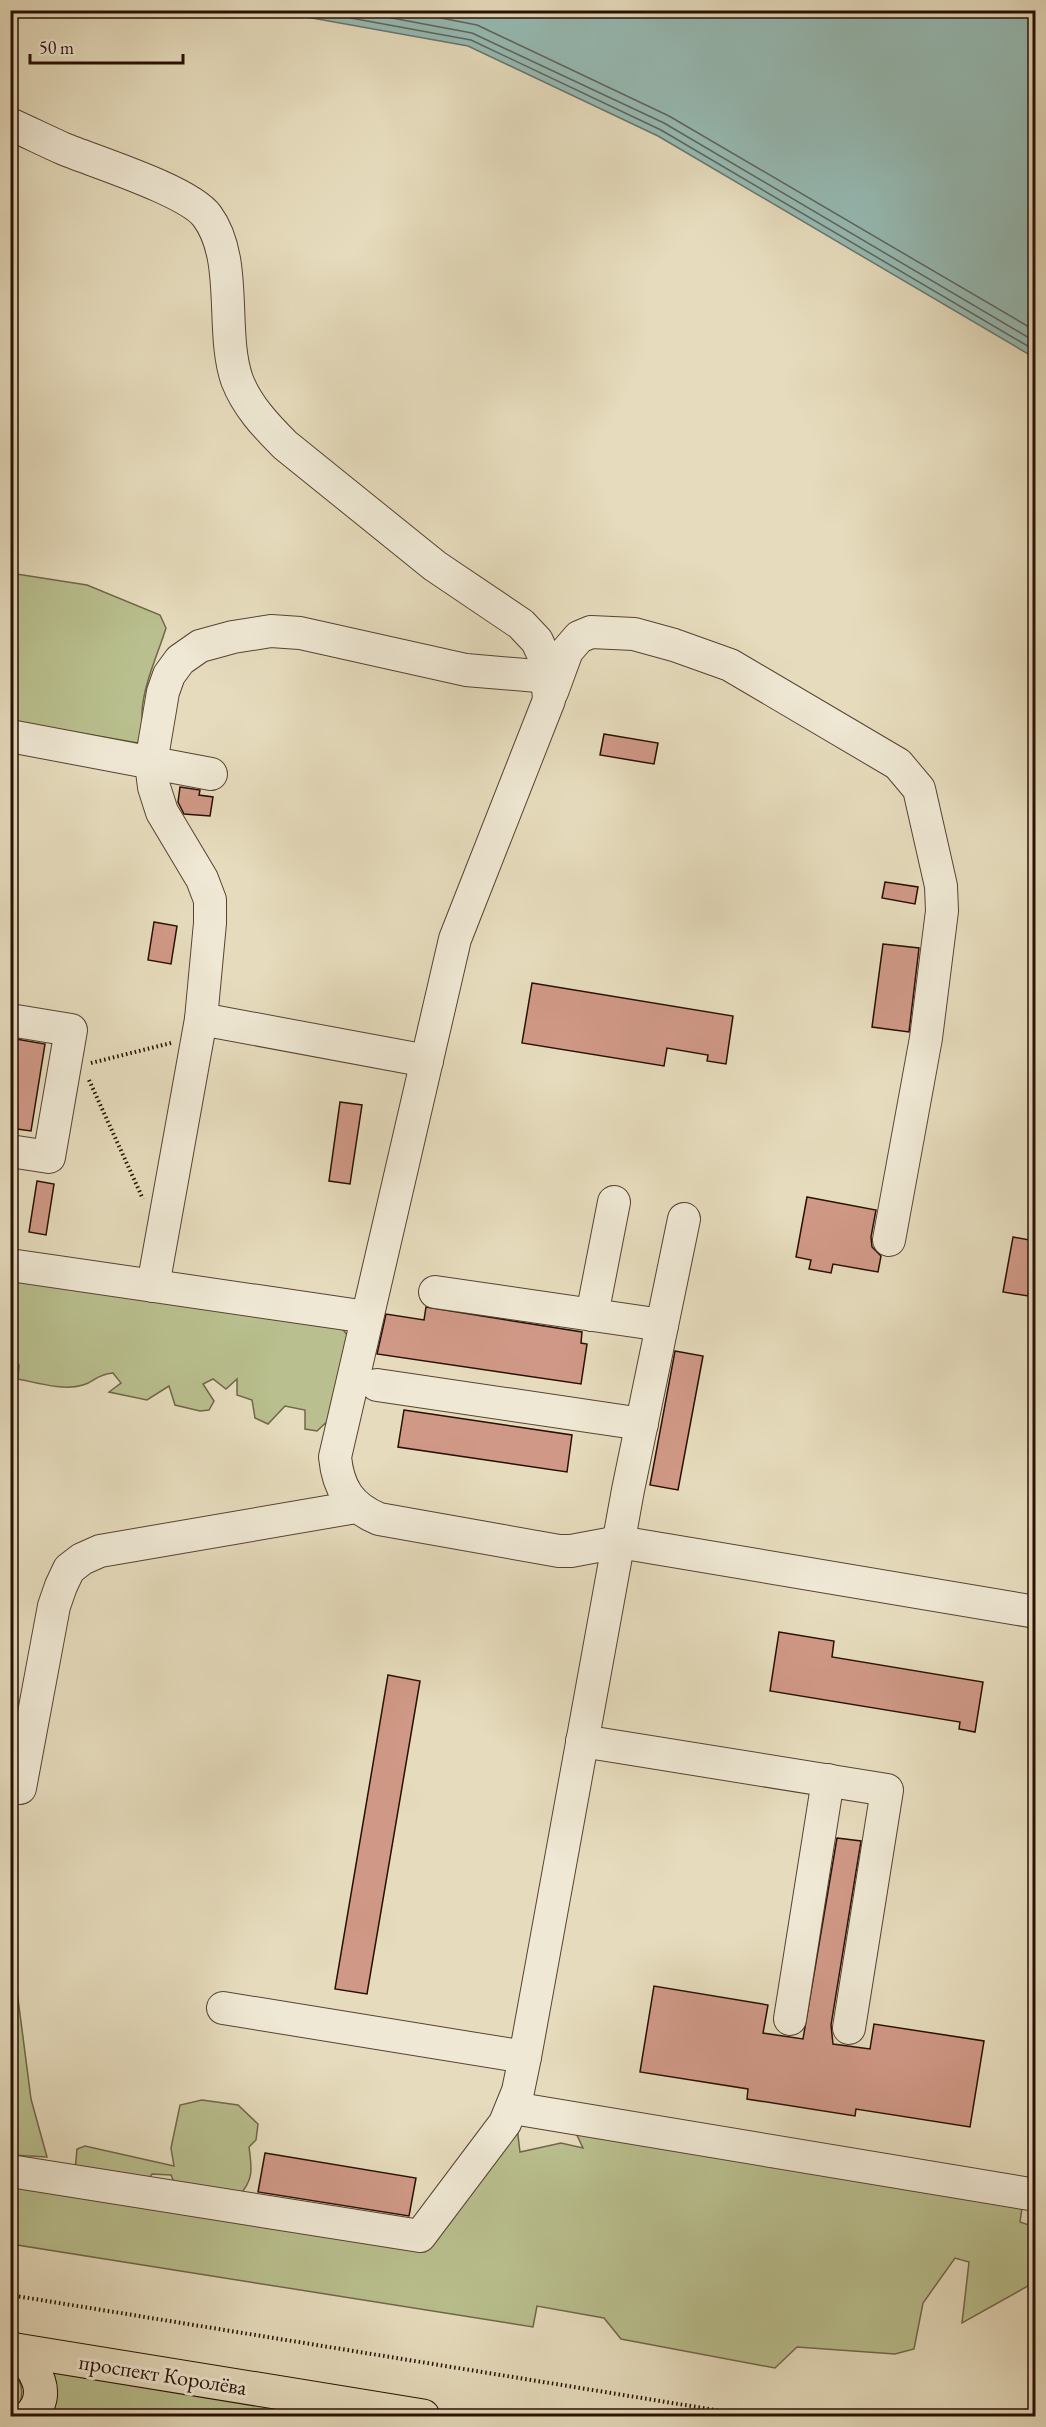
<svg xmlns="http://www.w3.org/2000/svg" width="1046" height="2427" viewBox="0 0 1046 2427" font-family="'EB Garamond',serif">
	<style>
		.green { fill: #b9bf8e; stroke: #706748; stroke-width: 1.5 }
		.water { fill: #96bbb5; stroke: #6a766e; stroke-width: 1.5 }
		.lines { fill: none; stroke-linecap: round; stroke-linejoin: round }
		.shore { stroke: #5f655c; stroke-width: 1.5 }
		.building { fill: #d09987; stroke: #280f03; stroke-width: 1.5 }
		.minor-casing { stroke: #584232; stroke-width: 34 }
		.major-casing { stroke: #280f03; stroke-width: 35 }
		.path { stroke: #280f03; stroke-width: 4; stroke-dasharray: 1.5 3; stroke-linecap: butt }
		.minor { stroke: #efe8d4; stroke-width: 32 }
		.major { stroke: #e6dcbd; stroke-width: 33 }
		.labels { text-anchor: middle; stroke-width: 6; stroke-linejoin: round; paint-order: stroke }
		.street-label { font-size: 22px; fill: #280f03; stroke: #efe8d4 }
	</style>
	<rect width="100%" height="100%" fill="#e6dcbd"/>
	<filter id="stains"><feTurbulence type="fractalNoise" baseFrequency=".00333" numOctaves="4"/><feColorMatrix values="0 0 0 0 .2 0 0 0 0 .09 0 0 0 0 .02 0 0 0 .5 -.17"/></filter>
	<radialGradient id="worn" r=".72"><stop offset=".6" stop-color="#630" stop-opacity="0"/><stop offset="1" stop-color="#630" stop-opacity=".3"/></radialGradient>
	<g class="green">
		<path d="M10 573 87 585 160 615 166 628C158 654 144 683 142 711 142 724 143 730 138 743L11 721Z"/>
		<path d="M11 1273 337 1322 348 1336 334 1415 317 1431 305 1429V1410L285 1406 268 1424 255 1418 252 1400 237 1395V1379L226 1389 213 1379 203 1384 214 1401 209 1410 200 1411 175 1405 169 1386 147 1400 109 1392 121 1383 113 1373C95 1375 96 1381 83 1385 64 1391 38 1383 18 1379L19 1365 11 1363Z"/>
		<path d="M10 1937 31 2099 47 2157 11 2155Z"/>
		<path d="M202 2100 238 2105 258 2124 256 2140 249 2147C252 2169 254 2180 238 2197L176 2187 171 2175 152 2174 145 2183 75 2171 77 2149 85 2146 174 2166 171 2148 180 2105Z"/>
		<path d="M517 2127 520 2152 561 2143 583 2148 574 2129 1022 2208 1020 2222 1035 2227V2282L962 2323 969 2262 955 2258 923 2303 914 2349 895 2354 797 2347 775 2368 621 2339 604 2318 537 2306 533 2327 11 2244 10 2179 423 2245Z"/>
		<path d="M10 2367C23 2382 28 2399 11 2413Z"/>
		<path d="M49 2372 334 2416H49Z"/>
	</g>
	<path class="water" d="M273 11H1035V358L658 136 468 46Z"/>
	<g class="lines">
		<g class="shore">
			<path d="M307 10 471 40 661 130 1036 351"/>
			<path d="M349 10 472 33 664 123 1036 342"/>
			<path d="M400 10 477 25 669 116 1036 331"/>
		</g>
	</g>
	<g class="building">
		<path d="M604 734 658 743 654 764 600 755Z"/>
		<path d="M180 787 200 790 199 795 213 797 210 816 184 814 178 802Z"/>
		<path d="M885 882 918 887 915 904 882 898Z"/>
		<path d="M154 922 177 926 171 964 148 960Z"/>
		<path d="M883 944 919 948 909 1032 872 1027Z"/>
		<path d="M532 983 733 1016 726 1064 707 1061 708 1055 667 1048 664 1066 522 1043Z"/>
		<path d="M10 1038 45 1044 31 1131 10 1128Z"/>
		<path d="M340 1102 362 1105 350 1184 329 1181Z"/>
		<path d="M37 1181 54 1184 46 1235 29 1232Z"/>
		<path d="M807 1197 876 1210 871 1237 872 1247 881 1256 878 1272 833 1264 831 1273 809 1269 811 1260 796 1257Z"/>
		<path d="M1013 1237 1035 1241 1028 1296 1003 1292Z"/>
		<path d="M426 1307 582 1332 581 1343 587 1344 581 1384 377 1354 386 1314 424 1320Z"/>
		<path d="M675 1351 703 1356 678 1490 650 1485Z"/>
		<path d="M404 1410 572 1435 567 1472 398 1447Z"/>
		<path d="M779 1632 834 1641 832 1657 983 1682 975 1732 959 1729 960 1722 770 1691Z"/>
		<path d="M388 1675 420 1681 367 1994 335 1989Z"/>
		<path d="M837 1838 861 1841 831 2025 833 2044 870 2049 874 2024 984 2041 970 2127 856 2109 855 2116 747 2099 748 2089 640 2072 654 1986 768 2005 763 2033 803 2039Z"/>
		<path d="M265 2153 416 2178 409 2216 258 2192Z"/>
	</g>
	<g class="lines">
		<defs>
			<g id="minor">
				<path d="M10 124C28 132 46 141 64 149 96 162 189 191 207 216 239 259 220 331 237 380 247 406 266 426 285 445L435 566 521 624 537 641 546 661 549 700 455 939 335 1457C338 1488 350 1507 379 1519L559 1551H571L619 1542 1036 1612"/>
				<path d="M552 692 567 651 579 637 591 632 634 634 674 645 730 665 898 764 919 789 941 886 942 911 926 1038 889 1240"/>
				<path d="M10 736 211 774"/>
				<path d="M201 1019 427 1061"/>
				<path d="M10 1020 71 1030 49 1157 10 1151"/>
				<path d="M10 1265 367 1317"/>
				<path d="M153 1286 201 1019 210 923V900L202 879 162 812 154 787 151 763 163 692 169 675 180 660 200 646 233 637 271 631 300 633 466 670 549 677"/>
				<path d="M435 1292 662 1325"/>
				<path d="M592 1315 614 1202"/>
				<path d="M377 1385 642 1424"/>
				<path d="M582 1741 887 1790 849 2028"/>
				<path d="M10 1786 20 1788 54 1606 61 1586 69 1569 82 1559 100 1551 356 1507"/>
				<path d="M223 2008 525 2057"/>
				<path d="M790 2019 828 1780"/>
				<path d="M513 2108 1036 2195"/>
				<path d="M10 2171 420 2236 505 2123 518 2091 525 2057 628 1490 684 1219"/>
			</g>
			<g id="major">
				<path d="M10 2349 423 2416"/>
				<path d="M16 2350C36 2368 52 2394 30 2416"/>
			</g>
		</defs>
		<use href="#minor" class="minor-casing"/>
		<use href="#major" class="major-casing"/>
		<g class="path">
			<path d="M91 1063 171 1043"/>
			<path d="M89 1080 143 1199"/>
			<path d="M10 2295 752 2416"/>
		</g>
		<use href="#minor" class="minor"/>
		<use href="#major" class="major"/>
	</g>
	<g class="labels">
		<g class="street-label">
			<text transform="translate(163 2374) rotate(9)" y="8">проспект Королёва</text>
		</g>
	</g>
	<rect width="1046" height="2427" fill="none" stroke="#e6dcbd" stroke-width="36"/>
	<rect x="12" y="12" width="1022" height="2403" fill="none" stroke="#280f03" stroke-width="3"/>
	<rect x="18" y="18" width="1010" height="2391" fill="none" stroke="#280f03" stroke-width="1.5"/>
	<path d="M30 54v9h153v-9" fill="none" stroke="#280f03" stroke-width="3"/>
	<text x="39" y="54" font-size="18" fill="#280f03" stroke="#efe8d4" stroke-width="4.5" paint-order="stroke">50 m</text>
	<rect width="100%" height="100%" filter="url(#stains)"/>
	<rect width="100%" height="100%" fill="url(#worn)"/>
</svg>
